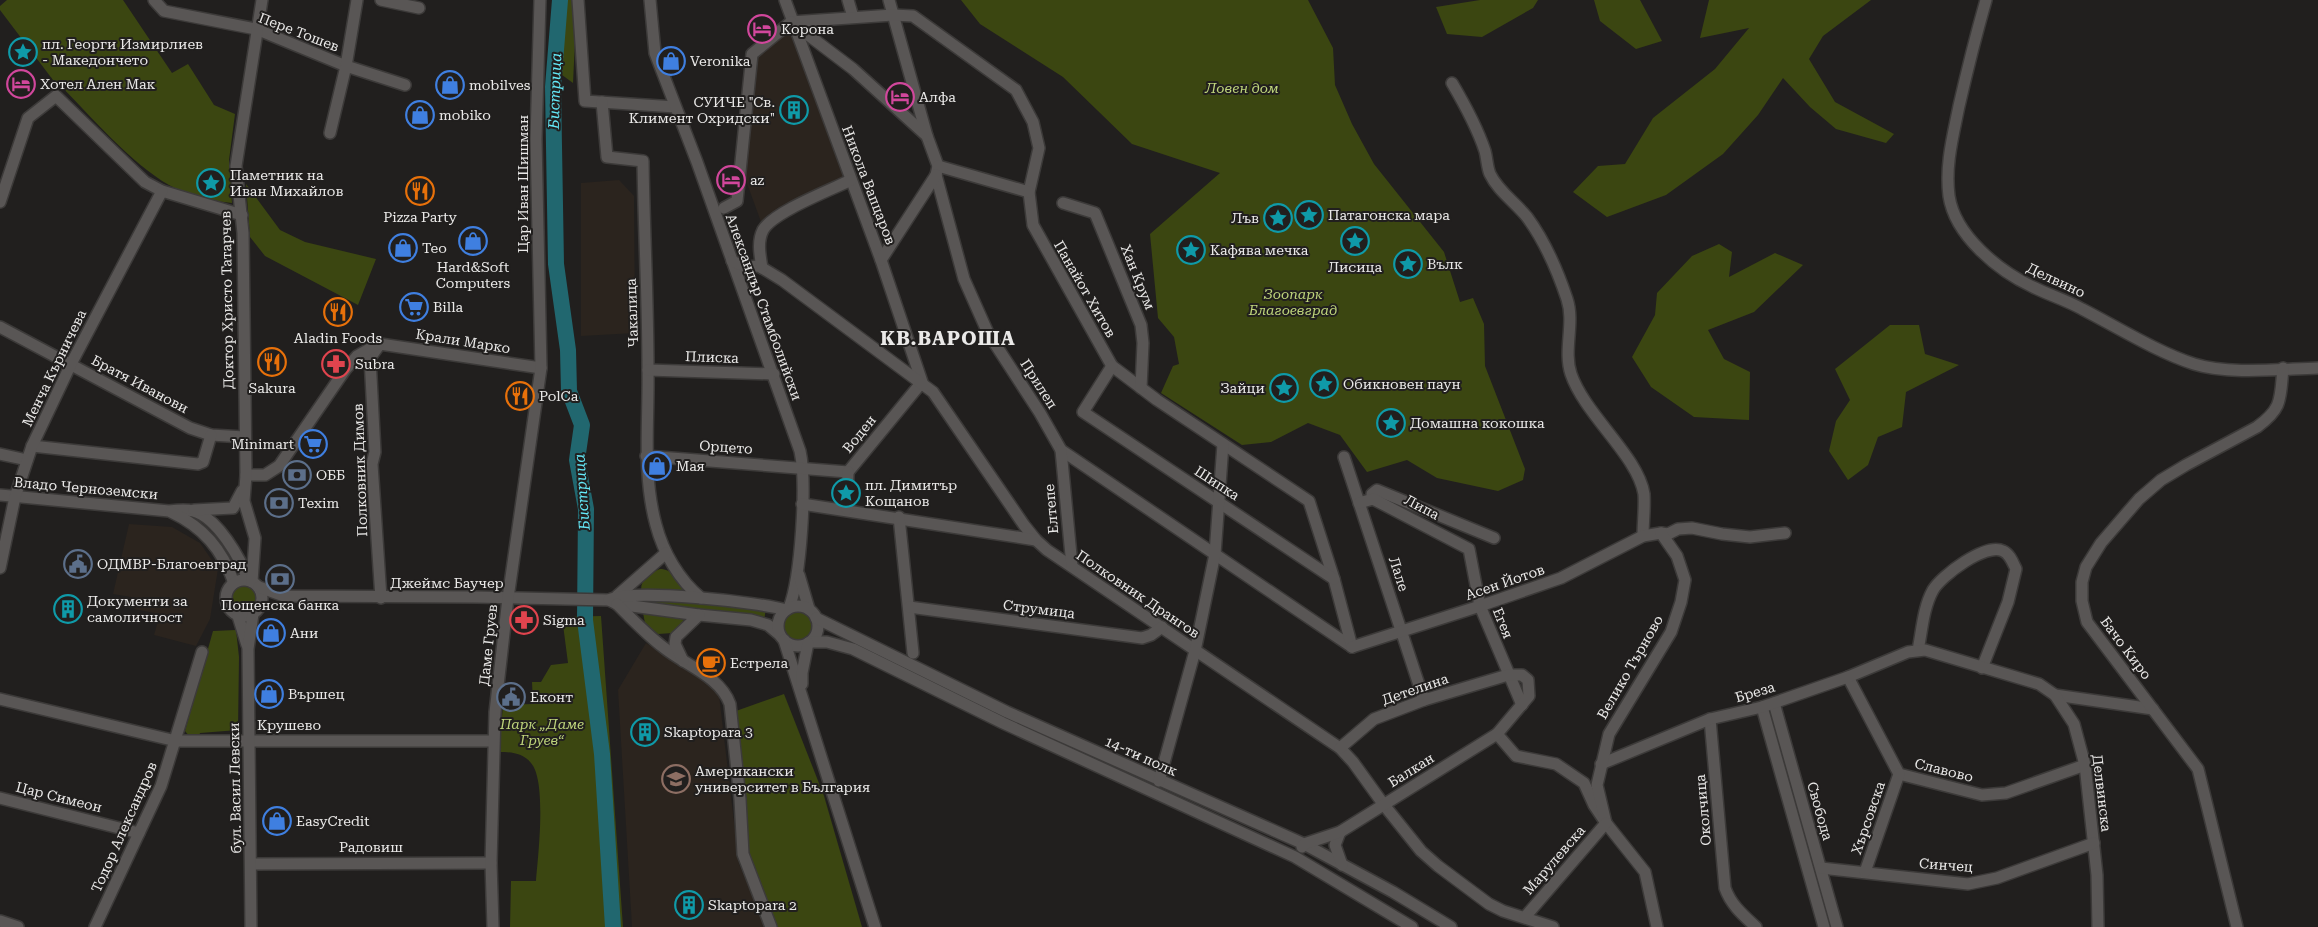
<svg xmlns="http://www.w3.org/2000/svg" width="2318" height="927" viewBox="0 0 2318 927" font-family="'Roboto Serif',serif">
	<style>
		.built { fill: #2b241e }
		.green { fill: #3b4611 }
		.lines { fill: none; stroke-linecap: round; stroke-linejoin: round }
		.river { stroke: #21676f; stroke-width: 16 }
		.minor-casing { stroke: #3c3a39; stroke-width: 14 }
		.minor { stroke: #595655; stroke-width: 11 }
		.labels { text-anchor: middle; stroke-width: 4; stroke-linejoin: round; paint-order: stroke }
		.poi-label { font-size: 14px; fill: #eae9e8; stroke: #211f1e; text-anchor: start }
		.street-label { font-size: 14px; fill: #eae9e8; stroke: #211f1e }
		.park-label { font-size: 14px; font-style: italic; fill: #bed47b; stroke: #211f1e }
		.water-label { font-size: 15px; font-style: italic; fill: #64e8f7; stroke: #211f1e }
		.district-label { font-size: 19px; font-weight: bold; letter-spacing: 1px; fill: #eae9e8; stroke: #211f1e }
	</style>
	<rect width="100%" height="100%" fill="#211f1e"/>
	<g class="built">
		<path d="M791 22 851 180 764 230 741 167 752 54Z"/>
		<path d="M619 180 634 196 635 333 581 336V183Z"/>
		<path d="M129 524 172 527 200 543 218 569 210 619 196 646 154 635 160 614 134 609 137 598 113 594Z"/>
		<path d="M646 643 712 686 719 695 739 864 766 927H632L618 690Z"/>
	</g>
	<g class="green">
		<path d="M7 0H123L172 73 188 64 214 105 235 114 229 160 232 203C211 201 188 196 169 185 131 163 93 119 62 87L56 84 0 10V6Z"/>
		<path d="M557 0H577L573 83 558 72 553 26Z"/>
		<path d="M961 0H1308L1333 48 1335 85 1352 124 1374 164 1444 252 1460 302 1473 298 1484 324 1485 366 1525 469 1523 480 1498 491 1437 478 1407 460 1367 472 1340 435 1308 423 1271 442 1242 445 1161 393 1173 366 1179 364 1174 337 1158 318 1150 234 1220 173 1132 144 1063 77 980 24Z"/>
		<path d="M1480 0H1538L1533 8 1482 37 1447 34 1436 7Z"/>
		<path d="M1594 0H1640L1662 41 1636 49 1600 21Z"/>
		<path d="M1709 0H1871L1823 36 1809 59 1835 102 1894 134 1886 143 1836 129 1810 107 1783 78 1758 115 1723 154 1666 195 1607 217 1573 192 1598 166 1625 164 1653 118 1715 69 1749 28 1700 38Z"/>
		<path d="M246 184 280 230 305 242 376 259 358 305 265 256 250 237Z"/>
		<path d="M1719 244 1732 252 1729 277 1775 253 1803 265 1754 312 1708 330 1724 359 1750 372 1749 420 1694 417 1651 387 1632 357 1655 315 1657 293 1692 256Z"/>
		<path d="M1890 325H1919L1925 354 1959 365 1906 392 1902 427 1878 437 1868 465 1848 480 1829 451 1836 421 1850 400 1835 369Z"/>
		<path d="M660 569C671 569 681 579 683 590H641C641 578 650 573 660 569Z"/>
		<circle cx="244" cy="598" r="15"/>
		<path d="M643 600 766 608 764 621 735 613 644 603 641 601Z"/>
		<circle cx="797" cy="626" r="16"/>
		<path d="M643 613 684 616 682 625 673 633 658 634 645 623Z"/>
		<path d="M601 616 623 927H510L511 881H536C538 856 547 781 531 763 523 753 511 752 499 752L503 705 533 704 532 682H541L551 665 568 663 562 617Z"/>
		<path d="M236 630 239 657 238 730 200 733 199 736 190 737 185 731 213 631Z"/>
		<path d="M784 694 824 796 862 927H775L750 863 736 711Z"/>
	</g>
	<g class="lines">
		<path class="river" d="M560 0 553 87 556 264 568 350 569 391 582 425 577 460 586 509 585 620 602 754 613 927"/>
		<defs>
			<g id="minor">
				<path d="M154 0 164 11 256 29 346 66 405 85"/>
				<path d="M381 0 419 8"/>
				<path d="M578 0 585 101 675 107"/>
				<path d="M650 0 655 53 697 162 800 451C807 483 801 577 789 608"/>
				<path d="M785 0 881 260 922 382 848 472"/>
				<path d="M848 0 853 17"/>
				<path d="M889 0 927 136 938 166 936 175 964 279 988 333 1040 413 1061 450 1352 647"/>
				<path d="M1986 0C1976 35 1967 71 1959 106 1953 136 1945 165 1949 196 1955 236 1999 271 2033 287 2049 295 2066 300 2082 309 2117 327 2157 352 2194 364 2229 375 2281 369 2318 368"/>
				<path d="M791 22 893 15 913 16 1016 90 1033 122 1039 148 1029 192 1033 225 1112 366 1157 400 1309 501 1334 579 1352 647"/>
				<path d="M791 22 853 69 927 136"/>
				<path d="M1452 83C1465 105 1477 127 1485 151 1487 158 1487 167 1490 174 1498 191 1515 202 1527 217 1544 240 1558 272 1567 299 1575 323 1563 350 1571 374 1585 415 1638 456 1644 494 1645 507 1643 523 1643 536"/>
				<path d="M602 102 607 157 643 161C644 231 648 300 648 370 649 422 642 474 656 525 663 552 679 580 701 598"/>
				<path d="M330 133 346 66 357 0"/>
				<path d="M938 166 1029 192"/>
				<path d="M0 202 28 118 56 96 145 182 162 191 242 215"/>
				<path d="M1063 203 1095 213 1141 325 1143 343 1141 388"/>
				<path d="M724 208 737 201 752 54 791 22"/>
				<path d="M881 260 936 175"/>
				<path d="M732 261 746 267 759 266 782 280 933 392 1024 525 1036 540 1047 550 1340 748 1353 762 1384 805 1421 851 1438 866 1489 904 1503 911 1553 927"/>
				<path d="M762 268C760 255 757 242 763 230 773 212 831 190 851 180"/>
				<path d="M0 327 190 428 211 435 244 437"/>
				<path d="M380 344 370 358 375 452 372 464 381 598"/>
				<path d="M380 344 541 368"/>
				<path d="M1112 366 1083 412 1334 579"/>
				<path d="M648 370 774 374"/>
				<path d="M32 446 198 464 203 462 211 435"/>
				<path d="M1061 450 1072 566"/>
				<path d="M0 454 27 460"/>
				<path d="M646 456 848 472"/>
				<path d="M1344 457 1424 700"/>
				<path d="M246 475H265L279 466 345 370 357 356 378 344"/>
				<path d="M0 495 169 511C177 510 186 509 193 511 217 517 241 559 248 580"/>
				<path d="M1373 499 1372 494 1377 490 1494 538"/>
				<path d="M1359 503 1373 499 1469 549 1480 606 1522 705"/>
				<path d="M802 504 1036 540"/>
				<path d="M847 509 848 472"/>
				<path d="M194 510 233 508 242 491"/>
				<path d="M171 512C203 527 222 549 234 583"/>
				<path d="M899 517 913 653"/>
				<path d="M0 568 15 497 32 446 71 364 162 191"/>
				<path d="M799 575 809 609"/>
				<circle cx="244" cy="598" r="18"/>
				<path d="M252 582 255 538 244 501 246 475 243 233 236 166 262 0"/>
				<path d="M259 587 284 596 476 597 609 600 617 604 699 615 751 620 768 625 780 635"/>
				<path d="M617 596 666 553"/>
				<path d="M609 600C632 588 759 602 786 610"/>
				<path d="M617 604C632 619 646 634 663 647 685 665 720 676 730 704L740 799 743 854 771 927"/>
				<circle cx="798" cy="626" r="20"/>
				<path d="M909 607 1142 638 1151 635 1162 627"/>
				<path d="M238 616 247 645"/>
				<path d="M816 618 1007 712 1304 844 1393 892 1451 927"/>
				<path d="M784 640 875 927"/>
				<path d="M810 642H827L853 649 1003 723 1295 857 1412 927"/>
				<path d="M1352 647 1480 606 1561 578 1643 536 1661 533 1668 534 1678 529 1692 528 1722 534 1750 537 1785 533"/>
				<path d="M1918 650C1922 631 1923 608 1933 590 1941 576 1986 542 2003 551 2010 554 2013 563 2016 569L2008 602 1982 668"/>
				<path d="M683 661 675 644 676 637 699 615"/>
				<path d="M1848 677 1899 774 1982 795 2006 793 2085 765"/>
				<path d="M802 684V673L808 643"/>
				<path d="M2055 695 2153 709"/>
				<path d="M0 699 176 741H493"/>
				<path d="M1774 703 1837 927"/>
				<path d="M1762 707 1824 927"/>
				<path d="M1710 719 1725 888C1731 905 1743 915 1756 927"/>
				<path d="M1497 734 1516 756 1556 764 1584 783 1594 805 1606 823 1645 872 1657 927"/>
				<path d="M1601 764 1710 719 1762 707 1848 677 1908 652 1925 650 2039 684 2055 695 2074 724 2085 765 2097 875 2098 927"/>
				<path d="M1159 781 1195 651 1215 554 1223 444"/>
				<path d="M0 798 139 833"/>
				<path d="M1606 823 1597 785 1609 734 1671 632 1681 602 1685 580 1677 556 1661 533"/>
				<path d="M1340 832 1335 845 1342 865"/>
				<path d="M1302 847 1304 844 1340 832 1497 734 1529 696 1528 680 1522 675H1508L1424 700 1374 719 1340 748"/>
				<path d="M251 864 491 863"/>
				<path d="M1821 868 1968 884 1997 878 2094 843"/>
				<path d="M1865 872 1899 774"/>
				<path d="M1525 917 1606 823"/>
				<path d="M0 921 18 927"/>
				<path d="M95 927 161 786 202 652"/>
				<path d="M251 927 248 649 253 614"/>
				<path d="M493 927 491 863 495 712 508 598 541 368 536 139 540 0"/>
				<path d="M2237 927 2198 769 2087 622 2082 601V582L2086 567 2101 543 2139 499 2161 480 2186 465 2257 427C2283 408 2280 399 2283 368"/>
			</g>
		</defs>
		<use href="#minor" class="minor-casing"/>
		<use href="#minor" class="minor"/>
	</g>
	<defs>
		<symbol id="hotel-ring" viewBox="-11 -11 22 22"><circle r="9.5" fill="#211f1e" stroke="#d1479c" stroke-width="1.5"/><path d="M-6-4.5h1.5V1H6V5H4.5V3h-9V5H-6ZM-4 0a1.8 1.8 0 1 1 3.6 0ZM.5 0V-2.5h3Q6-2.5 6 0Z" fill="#d1479c"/></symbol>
		<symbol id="sight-ring" viewBox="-11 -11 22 22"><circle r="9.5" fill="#211f1e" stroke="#0f9aa8" stroke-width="1.5"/><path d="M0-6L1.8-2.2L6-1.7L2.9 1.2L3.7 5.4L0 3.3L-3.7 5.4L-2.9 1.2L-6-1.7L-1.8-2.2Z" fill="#0f9aa8"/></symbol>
		<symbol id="shop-ring" viewBox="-11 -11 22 22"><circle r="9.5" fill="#211f1e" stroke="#3f7fe0" stroke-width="1.5"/><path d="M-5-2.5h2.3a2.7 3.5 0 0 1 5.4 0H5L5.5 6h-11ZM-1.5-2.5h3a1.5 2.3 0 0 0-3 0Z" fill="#3f7fe0"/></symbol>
		<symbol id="building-ring" viewBox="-11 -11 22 22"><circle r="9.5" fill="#211f1e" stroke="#0f9aa8" stroke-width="1.5"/><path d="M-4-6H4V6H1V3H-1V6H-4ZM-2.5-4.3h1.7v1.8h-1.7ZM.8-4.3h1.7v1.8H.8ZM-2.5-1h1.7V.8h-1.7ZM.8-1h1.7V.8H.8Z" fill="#0f9aa8"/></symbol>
		<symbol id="restaurant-ring" viewBox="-11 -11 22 22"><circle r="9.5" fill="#211f1e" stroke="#e8710a" stroke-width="1.5"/><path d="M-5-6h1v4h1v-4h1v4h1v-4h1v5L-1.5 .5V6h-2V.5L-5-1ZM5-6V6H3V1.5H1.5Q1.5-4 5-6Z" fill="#e8710a"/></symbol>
		<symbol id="supermarket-ring" viewBox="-11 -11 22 22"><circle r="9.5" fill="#211f1e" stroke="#3f7fe0" stroke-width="1.5"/><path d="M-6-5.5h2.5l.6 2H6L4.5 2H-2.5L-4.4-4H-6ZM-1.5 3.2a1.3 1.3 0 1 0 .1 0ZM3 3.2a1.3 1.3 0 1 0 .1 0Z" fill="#3f7fe0"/></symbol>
		<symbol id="pharmacy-ring" viewBox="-11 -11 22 22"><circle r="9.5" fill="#211f1e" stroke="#e0444e" stroke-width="1.5"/><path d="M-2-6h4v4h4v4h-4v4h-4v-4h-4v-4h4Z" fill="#e0444e"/></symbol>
		<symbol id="bank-ring" viewBox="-11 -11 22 22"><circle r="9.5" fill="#211f1e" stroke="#5c6f8a" stroke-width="1.5"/><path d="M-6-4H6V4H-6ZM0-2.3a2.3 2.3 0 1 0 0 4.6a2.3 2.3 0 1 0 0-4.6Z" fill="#5c6f8a"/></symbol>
		<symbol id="civic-ring" viewBox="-11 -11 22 22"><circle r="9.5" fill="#211f1e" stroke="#5c6f8a" stroke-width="1.5"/><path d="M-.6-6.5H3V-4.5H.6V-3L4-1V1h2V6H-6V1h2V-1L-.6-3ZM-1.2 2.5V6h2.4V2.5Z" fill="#5c6f8a"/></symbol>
		<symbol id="cafe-ring" viewBox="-11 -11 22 22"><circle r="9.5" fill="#211f1e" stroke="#e8710a" stroke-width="1.5"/><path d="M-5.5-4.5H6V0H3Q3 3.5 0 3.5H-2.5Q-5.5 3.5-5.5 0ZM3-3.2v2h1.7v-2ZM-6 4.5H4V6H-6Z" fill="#e8710a"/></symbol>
		<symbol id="university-ring" viewBox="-11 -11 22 22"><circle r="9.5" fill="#211f1e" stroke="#8d6e63" stroke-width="1.5"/><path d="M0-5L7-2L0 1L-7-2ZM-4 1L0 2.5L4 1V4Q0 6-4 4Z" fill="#8d6e63"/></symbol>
	</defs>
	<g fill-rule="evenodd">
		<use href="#hotel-ring" x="746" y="13" width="32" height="32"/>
		<use href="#sight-ring" x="7" y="36" width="32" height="32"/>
		<use href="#shop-ring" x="655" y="45" width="32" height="32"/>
		<use href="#hotel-ring" x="5" y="68" width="32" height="32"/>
		<use href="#shop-ring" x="434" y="69" width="32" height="32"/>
		<use href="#hotel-ring" x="884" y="81" width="32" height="32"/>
		<use href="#building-ring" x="778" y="94" width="32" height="32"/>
		<use href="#shop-ring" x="404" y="99" width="32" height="32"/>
		<use href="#hotel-ring" x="715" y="164" width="32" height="32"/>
		<use href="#sight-ring" x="195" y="167" width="32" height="32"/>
		<use href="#restaurant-ring" x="404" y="175" width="32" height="32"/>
		<use href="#sight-ring" x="1293" y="199" width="32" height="32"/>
		<use href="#sight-ring" x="1262" y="202" width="32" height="32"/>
		<use href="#shop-ring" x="457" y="225" width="32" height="32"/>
		<use href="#sight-ring" x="1339" y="225" width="32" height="32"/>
		<use href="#shop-ring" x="387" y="232" width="32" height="32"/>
		<use href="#sight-ring" x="1175" y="234" width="32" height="32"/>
		<use href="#sight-ring" x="1392" y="248" width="32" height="32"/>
		<use href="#supermarket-ring" x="398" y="291" width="32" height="32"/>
		<use href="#restaurant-ring" x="322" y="296" width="32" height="32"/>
		<use href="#restaurant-ring" x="256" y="346" width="32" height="32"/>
		<use href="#pharmacy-ring" x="320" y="348" width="32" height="32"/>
		<use href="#sight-ring" x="1308" y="368" width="32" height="32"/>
		<use href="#sight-ring" x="1268" y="372" width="32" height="32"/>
		<use href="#restaurant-ring" x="504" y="380" width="32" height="32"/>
		<use href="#sight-ring" x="1375" y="407" width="32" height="32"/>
		<use href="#supermarket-ring" x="297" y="428" width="32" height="32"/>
		<use href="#shop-ring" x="641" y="450" width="32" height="32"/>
		<use href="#bank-ring" x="281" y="459" width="32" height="32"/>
		<use href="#sight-ring" x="830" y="477" width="32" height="32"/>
		<use href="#bank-ring" x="263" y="487" width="32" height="32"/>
		<use href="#civic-ring" x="62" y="548" width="32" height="32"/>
		<use href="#bank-ring" x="264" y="563" width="32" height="32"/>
		<use href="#building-ring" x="52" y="593" width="32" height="32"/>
		<use href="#pharmacy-ring" x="508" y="604" width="32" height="32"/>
		<use href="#shop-ring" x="255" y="617" width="32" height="32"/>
		<use href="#cafe-ring" x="695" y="647" width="32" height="32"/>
		<use href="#shop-ring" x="253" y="678" width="32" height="32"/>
		<use href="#civic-ring" x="495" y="681" width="32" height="32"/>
		<use href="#building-ring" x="629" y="716" width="32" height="32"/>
		<use href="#university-ring" x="660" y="763" width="32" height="32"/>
		<use href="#shop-ring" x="261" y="805" width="32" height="32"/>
		<use href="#building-ring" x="673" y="889" width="32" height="32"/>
	</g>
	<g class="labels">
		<g class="poi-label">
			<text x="781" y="34">Корона</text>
			<text x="42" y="49">пл. Георги Измирлиев<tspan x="42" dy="16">- Македончето</tspan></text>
			<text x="690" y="66">Veronika</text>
			<text x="40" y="89">Хотел Ален Мак</text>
			<text x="469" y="90">mobilves</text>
			<text x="919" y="102">Алфа</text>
			<text x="775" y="107" text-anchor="end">СУИЧЕ "Св.<tspan x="775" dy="16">Климент Охридски"</tspan></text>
			<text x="439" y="120">mobiko</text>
			<text x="230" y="180">Паметник на<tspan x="230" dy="16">Иван Михайлов</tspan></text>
			<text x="750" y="185">az</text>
			<text x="1328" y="220">Патагонска мара</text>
			<text x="420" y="222" text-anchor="middle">Pizza Party</text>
			<text x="1259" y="223" text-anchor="end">Лъв</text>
			<text x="422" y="253">Тео</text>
			<text x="1210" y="255">Кафява мечка</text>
			<text x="1427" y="269">Вълк</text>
			<text x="473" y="272" text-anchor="middle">Hard&amp;Soft<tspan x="473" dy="16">Computers</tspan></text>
			<text x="1355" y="272" text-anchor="middle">Лисица</text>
			<text x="433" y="312">Billa</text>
			<text x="338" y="343" text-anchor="middle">Aladin Foods</text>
			<text x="355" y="369">Subra</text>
			<text x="1343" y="389">Обикновен паун</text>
			<text x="272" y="393" text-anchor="middle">Sakura</text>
			<text x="1265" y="393" text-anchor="end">Зайци</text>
			<text x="539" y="401">PolCa</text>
			<text x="1410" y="428">Домашна кокошка</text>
			<text x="294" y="449" text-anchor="end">Minimart</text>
			<text x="676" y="471">Мая</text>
			<text x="316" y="480">ОББ</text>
			<text x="865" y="490">пл. Димитър<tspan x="865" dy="16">Кощанов</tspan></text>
			<text x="298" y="508">Texim</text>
			<text x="97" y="569">ОДМВР-Благоевград</text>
			<text x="87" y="606">Документи за<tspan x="87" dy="16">самоличност</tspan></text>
			<text x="280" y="610" text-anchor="middle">Пощенска банка</text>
			<text x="543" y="625">Sigma</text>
			<text x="290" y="638">Ани</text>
			<text x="730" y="668">Естрела</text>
			<text x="288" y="699">Вършец</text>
			<text x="530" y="702">Еконт</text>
			<text x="664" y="737">Skaptopara 3</text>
			<text x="695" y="776">Американски<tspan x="695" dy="16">университет в България</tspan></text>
			<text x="296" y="826">EasyCredit</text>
			<text x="708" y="910">Skaptopara 2</text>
		</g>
		<g class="street-label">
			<text transform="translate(299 32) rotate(21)" y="5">Пере Тошев</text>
			<text transform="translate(523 184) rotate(-90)" y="5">Цар Иван Шишман</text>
			<text transform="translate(869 185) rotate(69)" y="5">Никола Вапцаров</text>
			<text transform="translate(1138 277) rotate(68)" y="5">Хан Крум</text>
			<text transform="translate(2056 280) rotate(25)" y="5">Делвино</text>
			<text transform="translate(1085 289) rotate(60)" y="5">Панайот Хитов</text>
			<text transform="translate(227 300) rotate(-91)" y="5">Доктор Христо Татарчев</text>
			<text transform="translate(764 307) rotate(70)" y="5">Александър Стамболийски</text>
			<text transform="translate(632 313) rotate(-92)" y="5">Чакалица</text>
			<text transform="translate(463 341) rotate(9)" y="5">Крали Марко</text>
			<text transform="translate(712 357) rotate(2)" y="5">Плиска</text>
			<text transform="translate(54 368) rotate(-64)" y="5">Менча Кърничева</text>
			<text transform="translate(140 384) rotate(28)" y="5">Братя Иванови</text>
			<text transform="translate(1039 384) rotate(57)" y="5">Прилеп</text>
			<text transform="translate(859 434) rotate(-51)" y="5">Воден</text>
			<text transform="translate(726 447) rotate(4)" y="5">Орцето</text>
			<text transform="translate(360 470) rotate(-92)" y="5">Полковник Димов</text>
			<text transform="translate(1217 483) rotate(33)" y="5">Шипка</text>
			<text transform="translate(86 488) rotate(5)" y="5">Владо Черноземски</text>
			<text transform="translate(1422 507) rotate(28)" y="5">Липа</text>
			<text transform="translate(1051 509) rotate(-95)" y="5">Елтепе</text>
			<text transform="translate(1399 574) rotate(72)" y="5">Лале</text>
			<text transform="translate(1505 582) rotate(-19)" y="5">Асен Йотов</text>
			<text x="447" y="588">Джеймс Баучер</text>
			<text transform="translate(1138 594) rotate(34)" y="5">Полковник Дрангов</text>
			<text transform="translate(1039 609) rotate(7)" y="5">Струмица</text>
			<text transform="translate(1503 623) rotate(68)" y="5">Егея</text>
			<text transform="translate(488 645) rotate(-84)" y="5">Даме Груев</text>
			<text transform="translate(2126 648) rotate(53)" y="5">Бачо Киро</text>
			<text transform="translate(1630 667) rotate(-60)" y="5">Велико Търново</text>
			<text transform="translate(1415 689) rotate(-19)" y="5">Детелина</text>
			<text transform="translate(1755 692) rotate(-16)" y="5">Бреза</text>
			<text x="289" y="730">Крушево</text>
			<text transform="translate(1141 756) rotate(24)" y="5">14-ти полк</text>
			<text transform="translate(1411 770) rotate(-32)" y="5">Балкан</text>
			<text transform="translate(1944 770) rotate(14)" y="5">Славово</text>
			<text transform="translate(235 788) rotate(-91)" y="5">бул. Васил Левски</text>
			<text transform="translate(2102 793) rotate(83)" y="5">Делвинска</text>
			<text transform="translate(59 797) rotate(14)" y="5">Цар Симеон</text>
			<text transform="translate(1703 810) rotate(-95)" y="5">Околчица</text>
			<text transform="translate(1820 811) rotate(74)" y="5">Свобода</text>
			<text transform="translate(1868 818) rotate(-71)" y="5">Хърсовска</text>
			<text transform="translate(124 827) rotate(-66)" y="5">Тодор Александров</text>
			<text x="371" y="852">Радовиш</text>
			<text transform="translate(1554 860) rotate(-49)" y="5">Марулевска</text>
			<text transform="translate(1946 865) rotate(4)" y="5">Синчец</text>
		</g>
		<g class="park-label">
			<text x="1242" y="93">Ловен дом</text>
			<text x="1293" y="299">Зоопарк<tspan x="1293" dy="16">Благоевград</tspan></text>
			<text x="542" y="729">Парк „Даме<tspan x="542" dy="16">Груев“</tspan></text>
		</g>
		<g class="water-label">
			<text transform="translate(555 91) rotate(-88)" y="5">Бистрица</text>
			<text transform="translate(582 492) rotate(-94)" y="5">Бистрица</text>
		</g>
		<g class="district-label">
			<text x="948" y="345">КВ.ВАРОША</text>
		</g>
	</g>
</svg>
